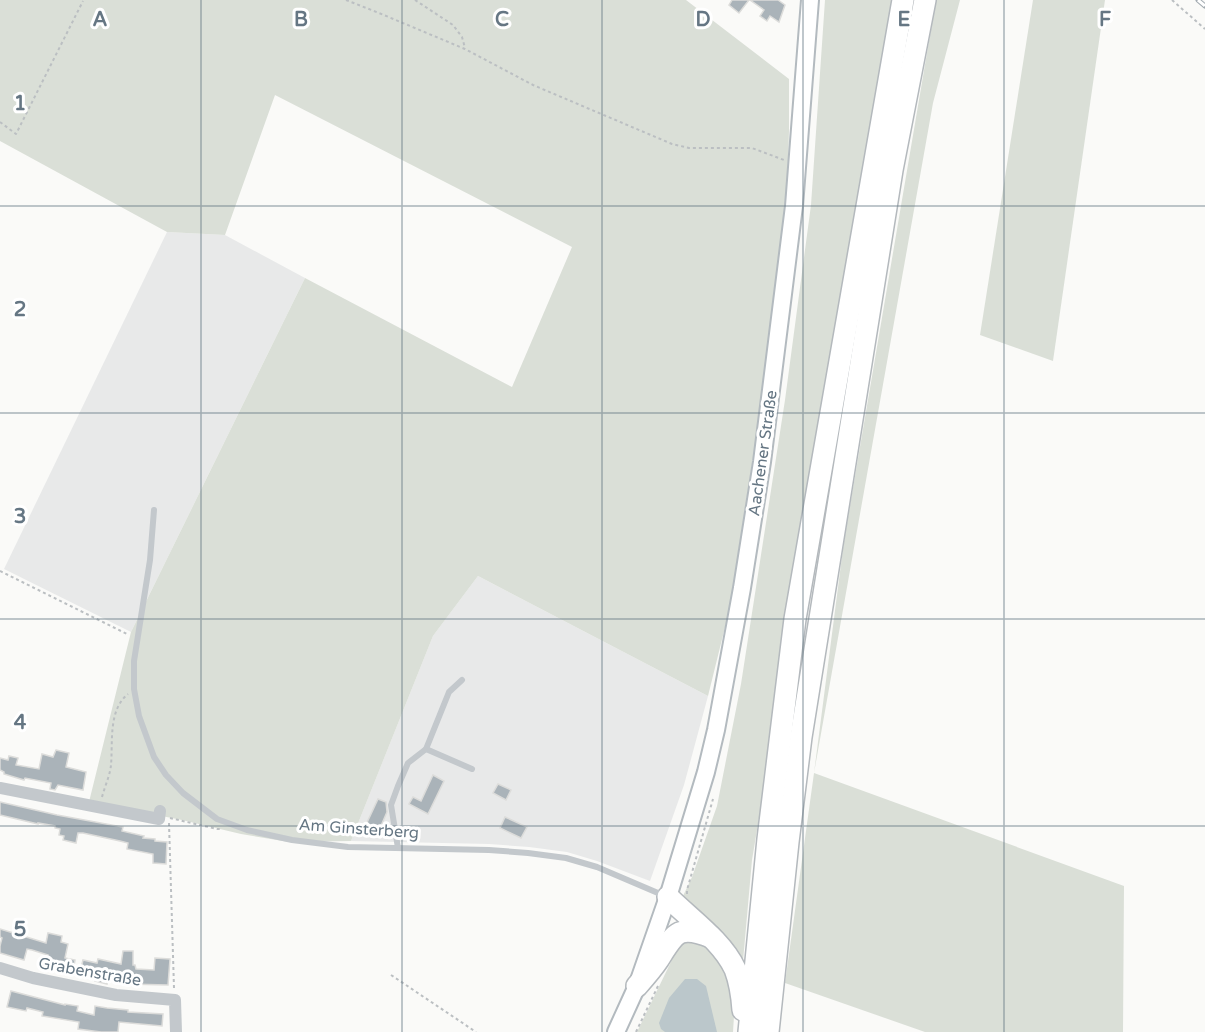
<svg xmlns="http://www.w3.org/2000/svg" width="1205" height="1032" viewBox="0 0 1205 1032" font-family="'Varela Round',sans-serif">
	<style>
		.built { fill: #e8e9e9 }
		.green { fill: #dadfd7 }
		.water { fill: #bbc7cb }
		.building { fill: #aab3b9; stroke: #dcdcda; stroke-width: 1.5 }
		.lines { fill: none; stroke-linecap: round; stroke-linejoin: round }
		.secondary-casing { stroke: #b3babf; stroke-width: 20 }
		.motorway-casing { stroke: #b4b9bd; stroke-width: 24 }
		.path { stroke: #bbbfc2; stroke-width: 2; stroke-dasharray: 3 3; stroke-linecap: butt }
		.service { stroke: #c3c8cc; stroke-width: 6 }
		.minor { stroke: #c3c8cc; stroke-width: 12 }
		.secondary { stroke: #fff; stroke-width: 16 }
		.motorway { stroke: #fff; stroke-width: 21 }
		.rail-casing { stroke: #a2aab0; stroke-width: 5 }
		.rail { stroke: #fff; stroke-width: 3; stroke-dasharray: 9; stroke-linecap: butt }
		.grid { fill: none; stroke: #657683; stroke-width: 1.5; stroke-opacity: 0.55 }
		.labels { text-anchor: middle; stroke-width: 6; stroke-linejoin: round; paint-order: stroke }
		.street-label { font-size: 16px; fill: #657683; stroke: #fff }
		.grid-label { font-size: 20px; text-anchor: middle; font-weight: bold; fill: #657683; stroke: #fff; stroke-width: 6; stroke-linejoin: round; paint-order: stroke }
	</style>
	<rect width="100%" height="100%" fill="#fafaf8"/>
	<g class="built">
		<path d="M167 232 225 235 305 278 131 632 4 569Z"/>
		<path d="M478 576 708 696 684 785 650 881 597 861 567 852 529 847 489 844 351 841 433 636Z"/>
	</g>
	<g class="green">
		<path d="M0 0H686L789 79V131L786 219 776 311 729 611 708 696 478 576 433 636 351 841 289 842 241 834 182 820 89 802 131 632 305 278 512 387 572 247 275 95 225 235 167 232 0 141Z"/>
		<path d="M825 0H895L752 860 743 961 683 896 692 877 717 806 741 684 785 400 811 205Z"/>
		<path d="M936 0H960L933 103 814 773 1124 886 1123 1032H925L785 983 814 773 844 541Z"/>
		<path d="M1033 0H1105L1053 361 980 335Z"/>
		<path d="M682 939 701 940 722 959 735 1000 733 1032H637Z"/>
	</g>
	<path class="water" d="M685 979H697L706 986 717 1032H665L661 1029 659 1023 669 998Z"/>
	<g class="building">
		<path d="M732 0H749L739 13 729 5Z"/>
		<path d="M750 0H778L785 5 779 22 770 16 767 21 760 16 764 10Z"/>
		<path d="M56 750 69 753 66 767 86 772 83 790 58 785 55 790 50 789 51 783 25 778 24 780 4 774V772L0 770V758L8 760 9 756 18 758 16 765 39 769 42 754 53 757Z"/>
		<path d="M433 775 444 781 428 814 409 804 413 797 421 801Z"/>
		<path d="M498 784 511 790 506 800 493 793Z"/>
		<path d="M378 799 386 802 387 812 377 835 364 829Z"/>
		<path d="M0 802 57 815 123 827 122 831 144 836 143 838 155 839V841L167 842 166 864 153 863V854L127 849 128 843 120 841 83 833H78L76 843 63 840 64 836 59 835 60 829 55 828V826L38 823V824L0 815Z"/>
		<path d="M505 817 527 827 521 838 500 828Z"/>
		<path d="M0 929 46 943 48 933 62 936 61 942 68 944 65 958 75 960 73 971 46 966 48 955 32 950 27 949 24 960 0 953V946L2 938 0 937Z"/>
		<path d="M123 951H133V965H135L136 969 154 970 155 958 170 959 168 985 127 984V977L108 978 107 984 95 981 97 972 96 971 81 968 83 960 97 963 98 959 121 964Z"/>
		<path d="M11 991 65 1005V1004L78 1006 77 1011 94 1015 95 1006 107 1008 128 1010V1012L163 1014 162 1026 119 1022 118 1032H101L78 1029 79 1022 42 1016 43 1012 27 1008 26 1011 7 1007Z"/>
	</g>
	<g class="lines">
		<defs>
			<path id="secondary" d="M616 1032 637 986 668 897 706 772 716 730 742 588 762 462 794 206 810 0"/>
			<g id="motorway">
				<path d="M668 897C690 919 722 941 735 969 740 982 742 996 743 1010"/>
				<path d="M637 986C644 978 652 969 658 960 675 933 678 924 711 937"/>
				<path d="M749 1032 768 839 795 619 903 0"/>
				<path d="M768 1032 788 842 801 737 892 170 925 0"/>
			</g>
		</defs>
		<use href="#secondary" class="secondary-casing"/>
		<use href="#motorway" class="motorway-casing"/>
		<g class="path">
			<path d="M346 0 379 13 465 49 533 85 672 144 689 148H752L784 160"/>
			<path d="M415 0 453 25 462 37 465 48"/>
			<path d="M1172 0 1205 29"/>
			<path d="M0 122 16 134 83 1"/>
			<path d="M0 571 129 635"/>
			<path d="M102 797C105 786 110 775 111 765 113 742 108 710 128 694"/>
			<path d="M170 818 217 829H220"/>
			<path d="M169 823 174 988"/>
			<path d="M687 894V890L713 799"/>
			<path d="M391 975 476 1032"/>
			<path d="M636 1032 658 986"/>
		</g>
		<g class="service">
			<path d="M154 510 150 560 134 661V689L139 716 154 757 166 775 183 793 217 819 247 830 292 840 348 847 489 850 528 853 566 858 597 867 665 896"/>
			<path d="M426 749 472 769"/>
			<path d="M398 848 391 805 398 786 408 763 426 749 449 692 462 680"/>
		</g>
		<g class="minor">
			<path d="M0 788 159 819 160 811"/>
			<path d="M0 968 33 978 116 995 175 1000 176 1032"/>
		</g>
		<use href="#secondary" class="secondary"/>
		<use href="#motorway" class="motorway"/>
		<defs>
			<path id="rail" d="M1198 0 1205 6"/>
		</defs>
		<use href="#rail" class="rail-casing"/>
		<use href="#rail" class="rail"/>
	</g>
	<path class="grid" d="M201 0V1032M402 0V1032M602 0V1032M803 0V1032M1004 0V1032M0 206H1205M0 413H1205M0 619H1205M0 826H1205"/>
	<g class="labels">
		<g class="street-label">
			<text transform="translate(762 453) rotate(-82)" y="6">Aachener Straße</text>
			<text transform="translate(359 828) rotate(4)" y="6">Am Ginsterberg</text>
			<text transform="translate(90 971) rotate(10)" y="6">Grabenstraße</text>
		</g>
	</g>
	<g class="grid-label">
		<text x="100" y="26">A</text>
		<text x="301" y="26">B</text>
		<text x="502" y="26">C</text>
		<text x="703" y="26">D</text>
		<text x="904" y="26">E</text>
		<text x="1105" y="26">F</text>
		<text x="20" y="110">1</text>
		<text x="20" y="316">2</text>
		<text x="20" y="523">3</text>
		<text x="20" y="729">4</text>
		<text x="20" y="936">5</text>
	</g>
</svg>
